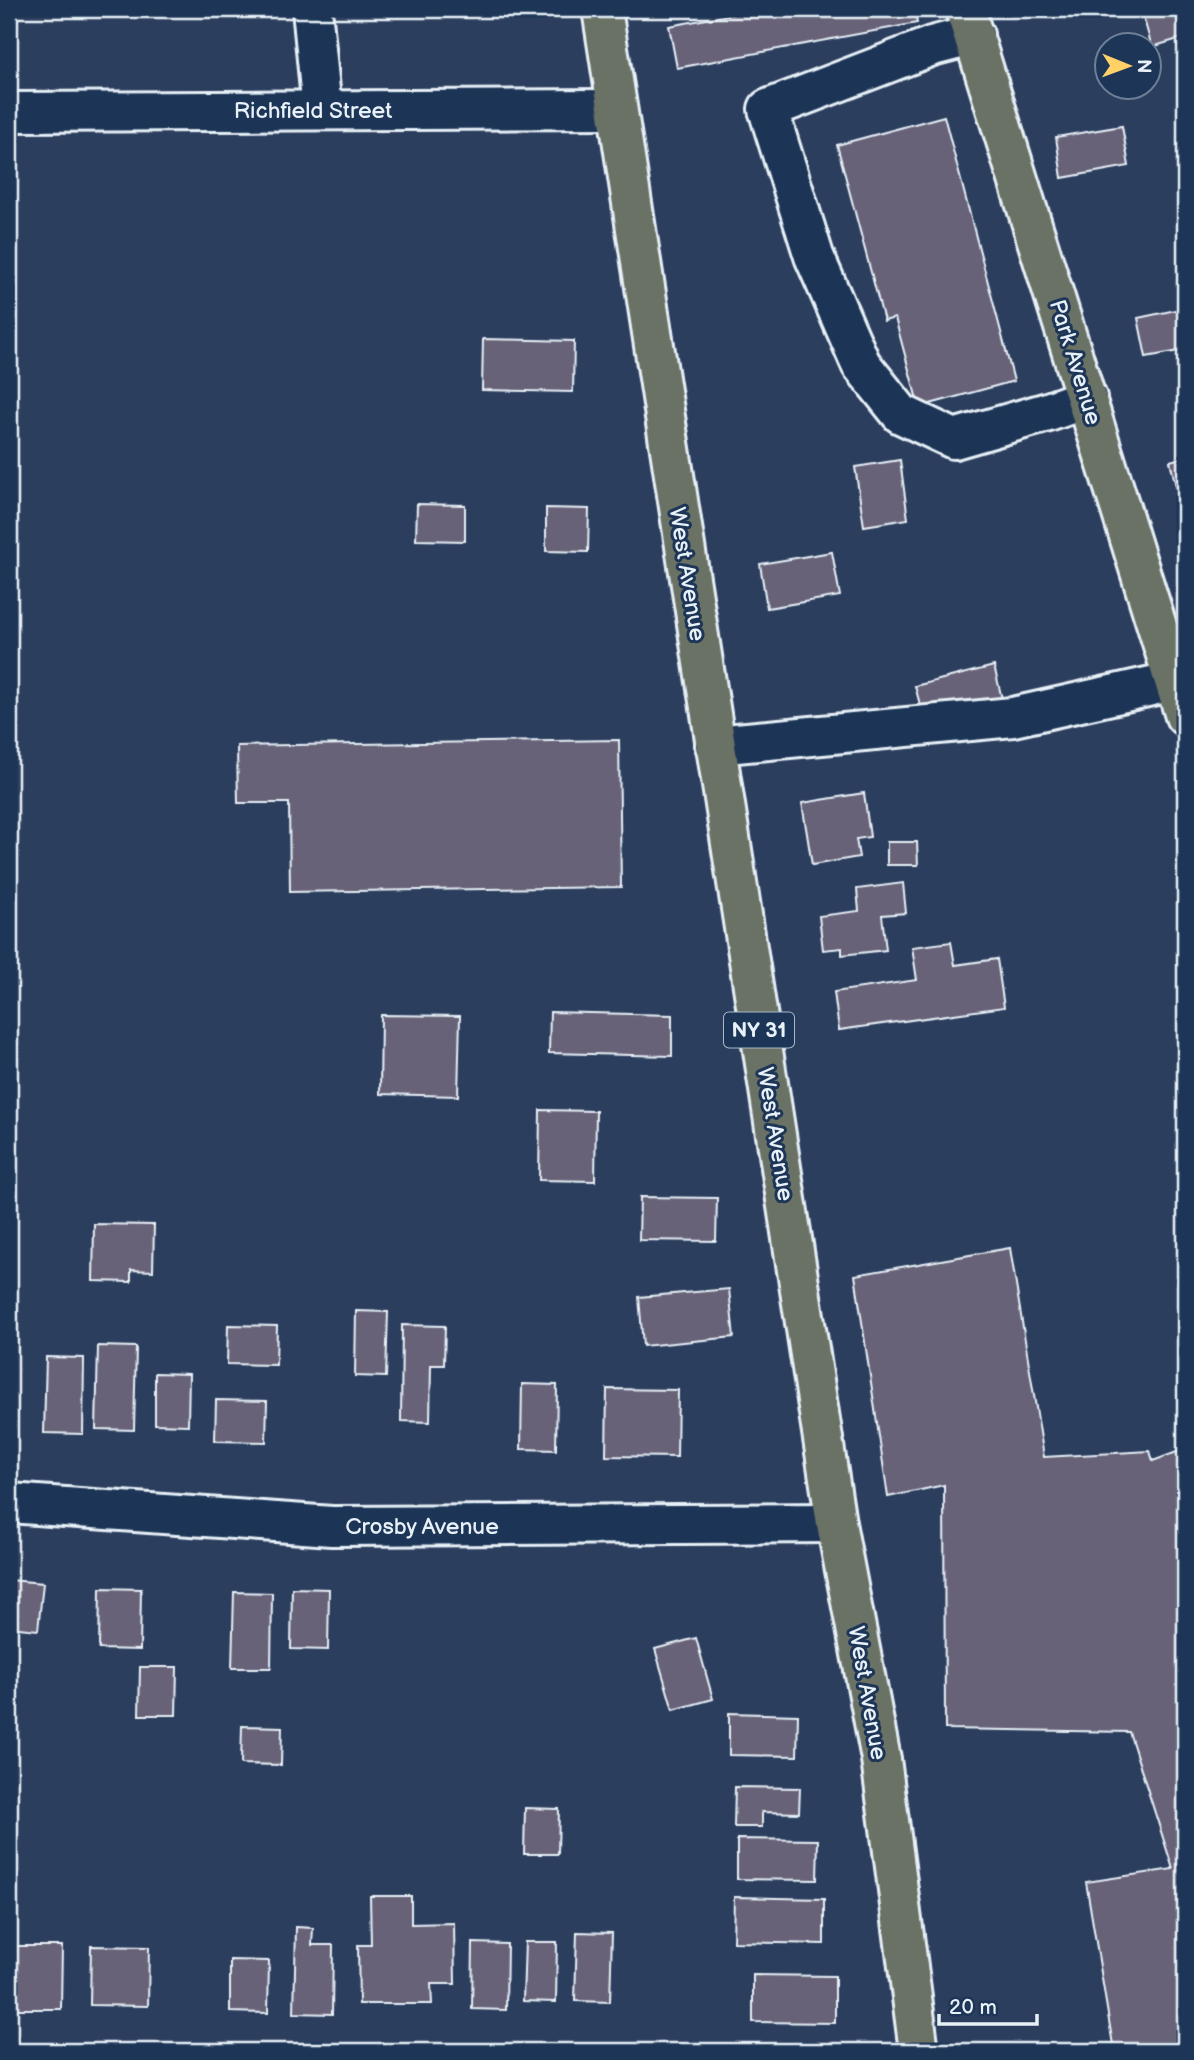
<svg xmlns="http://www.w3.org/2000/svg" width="1194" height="2060" viewBox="0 0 1194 2060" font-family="'Balsamiq Sans',sans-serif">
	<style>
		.building { fill: #686278; stroke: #e8f1f8; stroke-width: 2 }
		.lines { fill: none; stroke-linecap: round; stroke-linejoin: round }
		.minor-casing { stroke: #e8f1f8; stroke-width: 44 }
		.major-casing { stroke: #e8f1f8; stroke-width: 44 }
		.highway-casing { stroke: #e8f1f8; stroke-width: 44 }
		.minor { stroke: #1d3557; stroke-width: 38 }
		.major { stroke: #6b7165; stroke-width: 38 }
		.highway { stroke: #6b7165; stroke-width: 38 }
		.labels { text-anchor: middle; stroke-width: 6; stroke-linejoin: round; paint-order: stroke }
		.shield { fill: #1d3557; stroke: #abb9c8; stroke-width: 2 }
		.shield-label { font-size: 21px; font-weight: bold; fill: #e8f1f8 }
		.street-label { font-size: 23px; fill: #e8f1f8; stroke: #1d3557 }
	</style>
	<rect width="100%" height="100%" fill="#2c3e5e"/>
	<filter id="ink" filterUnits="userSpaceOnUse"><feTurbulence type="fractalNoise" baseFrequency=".0143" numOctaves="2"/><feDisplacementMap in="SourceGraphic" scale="14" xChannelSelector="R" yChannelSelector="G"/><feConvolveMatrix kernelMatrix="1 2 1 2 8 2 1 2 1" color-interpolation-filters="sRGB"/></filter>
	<g filter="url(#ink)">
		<g class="building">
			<path d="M761 9H914L917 23 677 68 669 26Z"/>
			<path d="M1141 9H1183L1185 18V37L1152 47Z"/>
			<path d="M944 116 1014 381 919 407 895 318 884 321 837 145Z"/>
			<path d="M1122 126 1129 166 1062 178 1056 137Z"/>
			<path d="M1185 308V350L1146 357 1138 318Z"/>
			<path d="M483 339 574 341 573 392 482 390Z"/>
			<path d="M1185 457V493L1178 495 1170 461Z"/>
			<path d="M900 460 908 519 864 526 855 467Z"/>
			<path d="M417 504 465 505V541L416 540Z"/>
			<path d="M546 508 589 509 588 552 546 551Z"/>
			<path d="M832 552 840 596 767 608 760 564Z"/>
			<path d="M994 666 1003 703 925 723 915 686Z"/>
			<path d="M619 740 621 887 290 892 289 803H238L237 746Z"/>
			<path d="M864 793 870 837 856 839 859 857 812 865 802 803Z"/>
			<path d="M887 842H917L918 865H887Z"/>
			<path d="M903 883 906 913 882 915 886 950 842 955V948L823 950 819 916 859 911 857 889Z"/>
			<path d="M951 942 955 965 997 959 1004 1007 839 1030 834 992 917 980 912 947Z"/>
			<path d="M550 1012 672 1015V1056L549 1053Z"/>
			<path d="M381 1015 460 1016 458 1096 380 1094Z"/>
			<path d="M540 1110 596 1111 595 1181 539 1180Z"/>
			<path d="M640 1197 717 1198 716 1241 639 1240Z"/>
			<path d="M94 1224 154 1225 153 1271 131 1270V1282L93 1281Z"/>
			<path d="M1010 1248 1044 1457 1150 1451 1153 1461 1185 1449V2051H1114L1086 1882 1173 1869 1129 1732 945 1729 944 1485 888 1497 855 1275Z"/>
			<path d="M729 1289 734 1337 643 1346 639 1297Z"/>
			<path d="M356 1311 388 1312 386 1377 355 1376Z"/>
			<path d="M228 1325 277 1326 276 1365 227 1364Z"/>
			<path d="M402 1325 445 1326 444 1365H431L430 1422 401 1421Z"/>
			<path d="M98 1346 136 1347 134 1430 96 1429Z"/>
			<path d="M46 1357 84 1358 83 1434 44 1433Z"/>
			<path d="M155 1373 189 1374 188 1425 155 1424Z"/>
			<path d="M522 1384 557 1385 556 1450 521 1449Z"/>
			<path d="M607 1389 678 1390 677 1457 606 1456Z"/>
			<path d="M216 1400 267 1401 266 1442 215 1441Z"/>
			<path d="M9 1580 43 1583 38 1630 9 1627Z"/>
			<path d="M100 1588 141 1589 140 1650 99 1649Z"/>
			<path d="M292 1588 329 1589 328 1650 291 1649Z"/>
			<path d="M234 1592 272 1593 271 1668H232Z"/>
			<path d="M696 1638 713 1699 673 1710 655 1649Z"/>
			<path d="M140 1667H177L176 1715H139Z"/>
			<path d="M729 1713 798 1715 797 1756 729 1755Z"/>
			<path d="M242 1726 282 1727 281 1765 241 1764Z"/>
			<path d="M735 1787 800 1788 799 1813 762 1812V1827H734Z"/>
			<path d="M525 1808 559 1809 558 1854H524Z"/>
			<path d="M737 1839 818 1840 817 1880 737 1879Z"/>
			<path d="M370 1896H411V1924L454 1923 455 1984H431L432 2004H359L358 1945H371Z"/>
			<path d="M734 1897 824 1899V1944L733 1942Z"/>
			<path d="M296 1927 313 1928 312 1945H333L332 2014 294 2013Z"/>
			<path d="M577 1932 612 1933 610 2002 575 2001Z"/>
			<path d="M525 1942H557L556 2002 523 2001Z"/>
			<path d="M473 1943 507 1944 506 2010 472 2009Z"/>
			<path d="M9 1946H62L61 2009H9Z"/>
			<path d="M91 1946 149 1947 148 2006 90 2005Z"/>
			<path d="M230 1960 269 1961 268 2013 230 2012Z"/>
			<path d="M753 1975 835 1976V2023L753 2022Z"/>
		</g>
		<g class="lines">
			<defs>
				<g id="minor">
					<path d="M312 9 322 110"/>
					<path d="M974 35 932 46 768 109 814 256 861 364 901 414 954 439 1048 412 1087 398"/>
					<path d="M9 112 616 109"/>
					<path d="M715 745 1013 717 1174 681"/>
					<path d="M9 1503 332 1526 836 1523"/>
				</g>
				<path id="major" d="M965 9 1185 716"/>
				<path id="highway" d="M602 9 836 1523 881 1759 919 2051"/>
			</defs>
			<use href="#minor" class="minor-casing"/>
			<use href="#major" class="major-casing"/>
			<use href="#highway" class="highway-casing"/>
			<use href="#minor" class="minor"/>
			<use href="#major" class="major"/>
			<use href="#highway" class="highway"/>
		</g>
	</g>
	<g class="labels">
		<rect class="shield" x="724" y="1012.5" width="70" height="35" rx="5"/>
		<g class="shield-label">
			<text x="759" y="1037">NY 31</text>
		</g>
		<g class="street-label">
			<text x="313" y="118">Richfield Street</text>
			<text transform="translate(1076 362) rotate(73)" y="8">Park Avenue</text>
			<text transform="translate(688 574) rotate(81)" y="8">West Avenue</text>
			<text transform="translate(776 1134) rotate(81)" y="8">West Avenue</text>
			<text x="422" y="1534">Crosby Avenue</text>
			<text transform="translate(868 1693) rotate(80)" y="8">West Avenue</text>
		</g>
	</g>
	<rect width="1194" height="2060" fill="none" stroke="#1d3557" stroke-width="35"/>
	<rect x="18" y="18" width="1159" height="2025" fill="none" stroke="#e8f1f8" stroke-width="2.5" filter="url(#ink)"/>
	<g transform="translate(1128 66) rotate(91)"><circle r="33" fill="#1d3557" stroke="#6e8097" stroke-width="2"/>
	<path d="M0-5L12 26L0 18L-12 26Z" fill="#ffd166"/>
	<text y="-10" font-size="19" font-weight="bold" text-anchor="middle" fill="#e8f1f8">N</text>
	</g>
	<path d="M939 2014v10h98v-10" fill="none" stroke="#e8f1f8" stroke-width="3.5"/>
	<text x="949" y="2014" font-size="21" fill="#e8f1f8" stroke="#1d3557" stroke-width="5" paint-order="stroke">20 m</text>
</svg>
